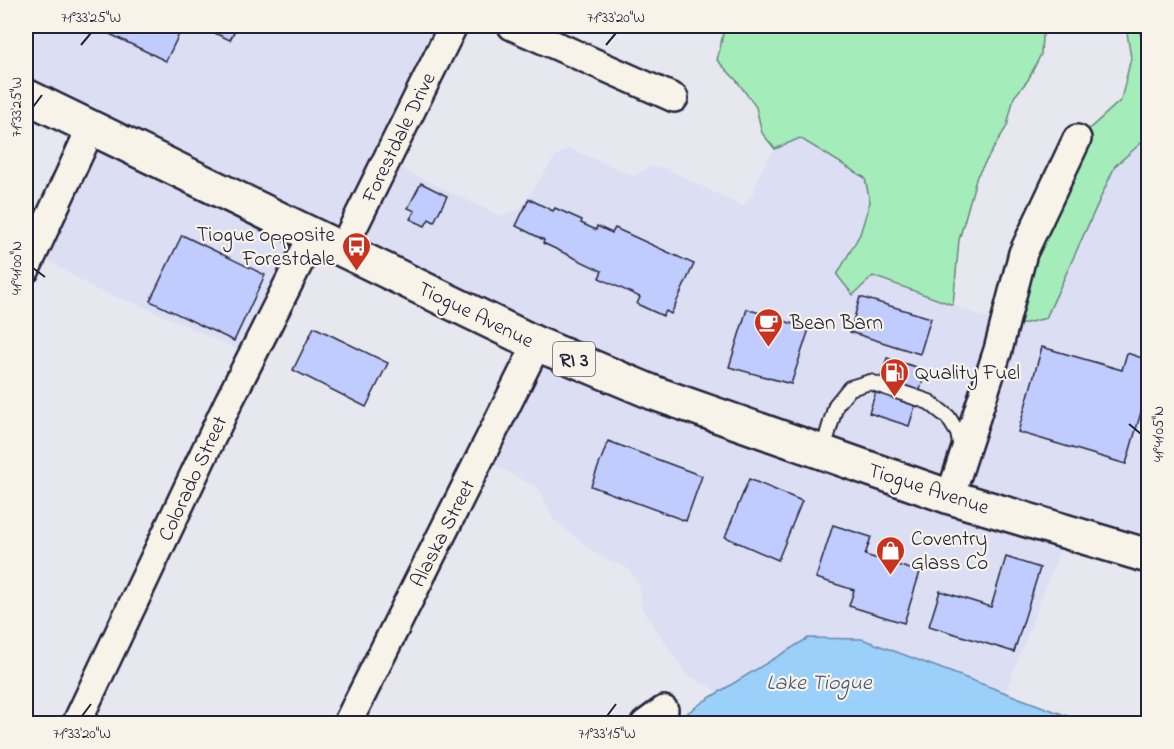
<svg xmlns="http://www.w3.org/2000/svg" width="1174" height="749" viewBox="0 0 1174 749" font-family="'Indie Flower',sans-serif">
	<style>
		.built { fill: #dcdff4 }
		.green { fill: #a4ecba; stroke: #63877a; stroke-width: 1.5 }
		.water { fill: #9ad0f9; stroke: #6a8aad; stroke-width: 1.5 }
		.building { fill: #c1ccfe; stroke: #22223b; stroke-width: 1.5 }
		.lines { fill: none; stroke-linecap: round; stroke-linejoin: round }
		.service-casing { stroke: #22223b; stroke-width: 18 }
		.minor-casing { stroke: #22223b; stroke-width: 32 }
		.primary-casing { stroke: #22223b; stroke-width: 38 }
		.service { stroke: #f7f3e8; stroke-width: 14 }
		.minor { stroke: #f7f3e8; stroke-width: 27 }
		.primary { stroke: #f7f3e8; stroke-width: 33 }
		.ticks { fill: none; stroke: #22223b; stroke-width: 2 }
		.labels { text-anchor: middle; stroke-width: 4.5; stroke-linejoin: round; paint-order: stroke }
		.shield { fill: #f7f3e8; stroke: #62616f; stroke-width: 1.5 }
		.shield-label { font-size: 20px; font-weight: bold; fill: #22223b }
		.street-label { font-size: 21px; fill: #22223b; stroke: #f7f3e8 }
		.poi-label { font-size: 21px; fill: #22223b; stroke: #f7f3e8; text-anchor: start }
		.water-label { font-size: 22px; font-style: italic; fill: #465674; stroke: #f7f3e8 }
		.neatline { fill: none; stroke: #22223b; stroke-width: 2 }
		.ticks-label { font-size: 15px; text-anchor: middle; fill: #22223b }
	</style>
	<rect width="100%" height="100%" fill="#e7e7ef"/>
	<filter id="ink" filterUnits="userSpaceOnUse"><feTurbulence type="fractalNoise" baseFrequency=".0167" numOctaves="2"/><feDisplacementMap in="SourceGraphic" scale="12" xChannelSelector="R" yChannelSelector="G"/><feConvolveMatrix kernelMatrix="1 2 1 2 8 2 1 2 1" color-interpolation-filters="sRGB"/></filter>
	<g filter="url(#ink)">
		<path class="built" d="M26 26H450L388 162 500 216 520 209 555 157 569 148 634 176 650 167 666 168 743 207 752 195 761 171 775 149 800 138 865 178 870 202 860 234 837 275 853 295 873 276 1011 327 1079 239 1115 166 1148 137V556L1067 532 1005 693 862 639 809 638 718 693 707 685 687 675 642 608 640 586 629 569 599 556 554 520 538 488 482 458 536 342 314 233 250 355 146 308 95 289 35 253 89 132 26 93Z"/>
		<g class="green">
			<path d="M725 26H1049L1042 37 1041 54 1028 80 1014 97 1007 126 977 176 959 240 953 305 873 276 853 295 837 275 860 234 870 202 865 178 800 138 775 149 762 133 756 107 737 81 717 60Z"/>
			<path d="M1126 26H1137L1148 53V137L1115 166 1046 318 1011 327 1078 139 1121 100 1131 58Z"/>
		</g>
		<path class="water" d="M808 638 862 639 1086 723H673L706 700Z"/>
		<g class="building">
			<path d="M93 26H183L166 61Z"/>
			<path d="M199 26H237L230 40Z"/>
			<path d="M421 183 447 196 434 222 429 219 425 226 410 219 415 211 408 208Z"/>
			<path d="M529 199 553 211 555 208 582 220 581 223 596 230 597 226 612 233 615 228 694 264 671 314 666 311 663 316 637 304 640 297 599 278 602 271 543 243 544 240 516 226Z"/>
			<path d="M182 235 265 275 234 341 150 301Z"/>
			<path d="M860 297 931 318 920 354 850 332Z"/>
			<path d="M747 309 809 329 791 384 729 367Z"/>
			<path d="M314 327 388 363 366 407 293 370Z"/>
			<path d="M1042 347 1122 370 1127 353 1148 360V388L1126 464 1018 432Z"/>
			<path d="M887 358 926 370 909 426 869 413Z"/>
			<path d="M608 441 702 476 686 521 591 486Z"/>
			<path d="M749 479 802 501 778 560 725 537Z"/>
			<path d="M833 525 871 537 865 555 920 572 904 623 849 606 854 590 816 578Z"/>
			<path d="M1006 557 1040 568 1014 652 929 626 940 591 991 607Z"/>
		</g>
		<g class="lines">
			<defs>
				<path id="service" d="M822 453 836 405 850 388 870 382 929 402 948 417 958 433 961 449"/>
				<g id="minor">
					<path d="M512 26 674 98"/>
					<path d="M343 248 453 26"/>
					<path d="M26 269 91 128"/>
					<path d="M950 497 998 350 1023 253 1077 139"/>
					<path d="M76 724 228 403 313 235"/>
					<path d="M347 724 537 344"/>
					<path d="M645 724 664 710"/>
				</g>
				<path id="primary" d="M26 96 537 344 654 393 950 497 1148 556"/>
			</defs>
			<use href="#service" class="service-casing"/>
			<use href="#minor" class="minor-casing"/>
			<use href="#primary" class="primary-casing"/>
			<use href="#service" class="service"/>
			<use href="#minor" class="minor"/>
			<use href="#primary" class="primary"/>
		</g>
	</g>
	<path class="ticks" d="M81 45 91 33M606 45 616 33M33 107 42 95M33 268 45 277M1129 424 1141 434M82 716 91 704M607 716 616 704"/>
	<defs>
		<symbol id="bus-pin" viewBox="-11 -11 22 30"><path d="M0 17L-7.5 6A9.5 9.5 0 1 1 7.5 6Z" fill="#c8321e" stroke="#f7f3e8"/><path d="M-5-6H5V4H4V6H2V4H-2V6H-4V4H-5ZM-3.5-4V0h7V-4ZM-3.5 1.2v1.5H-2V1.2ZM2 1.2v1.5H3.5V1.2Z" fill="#fff"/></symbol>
		<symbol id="cafe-pin" viewBox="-11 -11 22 30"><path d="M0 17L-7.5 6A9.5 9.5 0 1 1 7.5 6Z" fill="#c8321e" stroke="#f7f3e8"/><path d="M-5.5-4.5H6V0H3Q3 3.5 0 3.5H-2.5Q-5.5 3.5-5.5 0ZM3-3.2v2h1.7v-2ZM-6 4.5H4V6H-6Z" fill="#fff"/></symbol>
		<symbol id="fuel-pin" viewBox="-11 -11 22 30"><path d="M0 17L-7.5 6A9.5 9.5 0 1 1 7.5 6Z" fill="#c8321e" stroke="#f7f3e8"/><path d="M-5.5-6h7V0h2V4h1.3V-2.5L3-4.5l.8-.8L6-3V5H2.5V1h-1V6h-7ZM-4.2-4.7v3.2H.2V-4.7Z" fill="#fff"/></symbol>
		<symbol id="shop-pin" viewBox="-11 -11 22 30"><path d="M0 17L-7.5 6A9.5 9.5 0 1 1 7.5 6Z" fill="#c8321e" stroke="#f7f3e8"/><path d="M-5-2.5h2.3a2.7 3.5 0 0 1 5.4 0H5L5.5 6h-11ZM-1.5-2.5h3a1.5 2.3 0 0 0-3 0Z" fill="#fff"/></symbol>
	</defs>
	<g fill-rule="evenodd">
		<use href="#bus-pin" x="340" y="230" width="33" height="45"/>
		<use href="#cafe-pin" x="752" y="306" width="33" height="45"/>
		<use href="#fuel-pin" x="878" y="356" width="33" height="45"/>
		<use href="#shop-pin" x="874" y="534" width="33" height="45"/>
	</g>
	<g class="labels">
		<rect class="shield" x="553" y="342" width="42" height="34" rx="4.5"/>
		<g class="shield-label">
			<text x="574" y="366">RI 3</text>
		</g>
		<g class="street-label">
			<text transform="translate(398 137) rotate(-64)" y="7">Forestdale Drive</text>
			<text transform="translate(476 314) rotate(26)" y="7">Tiogue Avenue</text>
			<text transform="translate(192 478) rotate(-65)" y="7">Colorado Street</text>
			<text transform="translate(929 488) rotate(18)" y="7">Tiogue Avenue</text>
			<text transform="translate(442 533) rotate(-63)" y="7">Alaska Street</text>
		</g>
		<g class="poi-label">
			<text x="335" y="241" text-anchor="end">Tiogue opposite<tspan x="335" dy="24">Forestdale</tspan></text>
			<text x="790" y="329">Bean Barn</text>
			<text x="915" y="379">Quality Fuel</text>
			<text x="911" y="545">Coventry<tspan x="911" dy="24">Glass Co</tspan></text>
		</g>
		<g class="water-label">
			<text x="819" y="689">Lake Tiogue</text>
		</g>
	</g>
	<rect width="1174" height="749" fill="none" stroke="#f7f3e8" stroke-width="66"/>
	<rect x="33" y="33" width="1108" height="683" class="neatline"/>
	<g class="ticks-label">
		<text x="91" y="22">71°33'25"W</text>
		<text x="616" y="22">71°33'20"W</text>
		<text transform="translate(16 107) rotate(-90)" y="5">71°33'25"W</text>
		<text transform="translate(16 268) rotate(-90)" y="5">41°41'00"N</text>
		<text transform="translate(1158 434) rotate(-90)" y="5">41°41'05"N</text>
		<text x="82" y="738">71°33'20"W</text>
		<text x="607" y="738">71°33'15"W</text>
	</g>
</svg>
